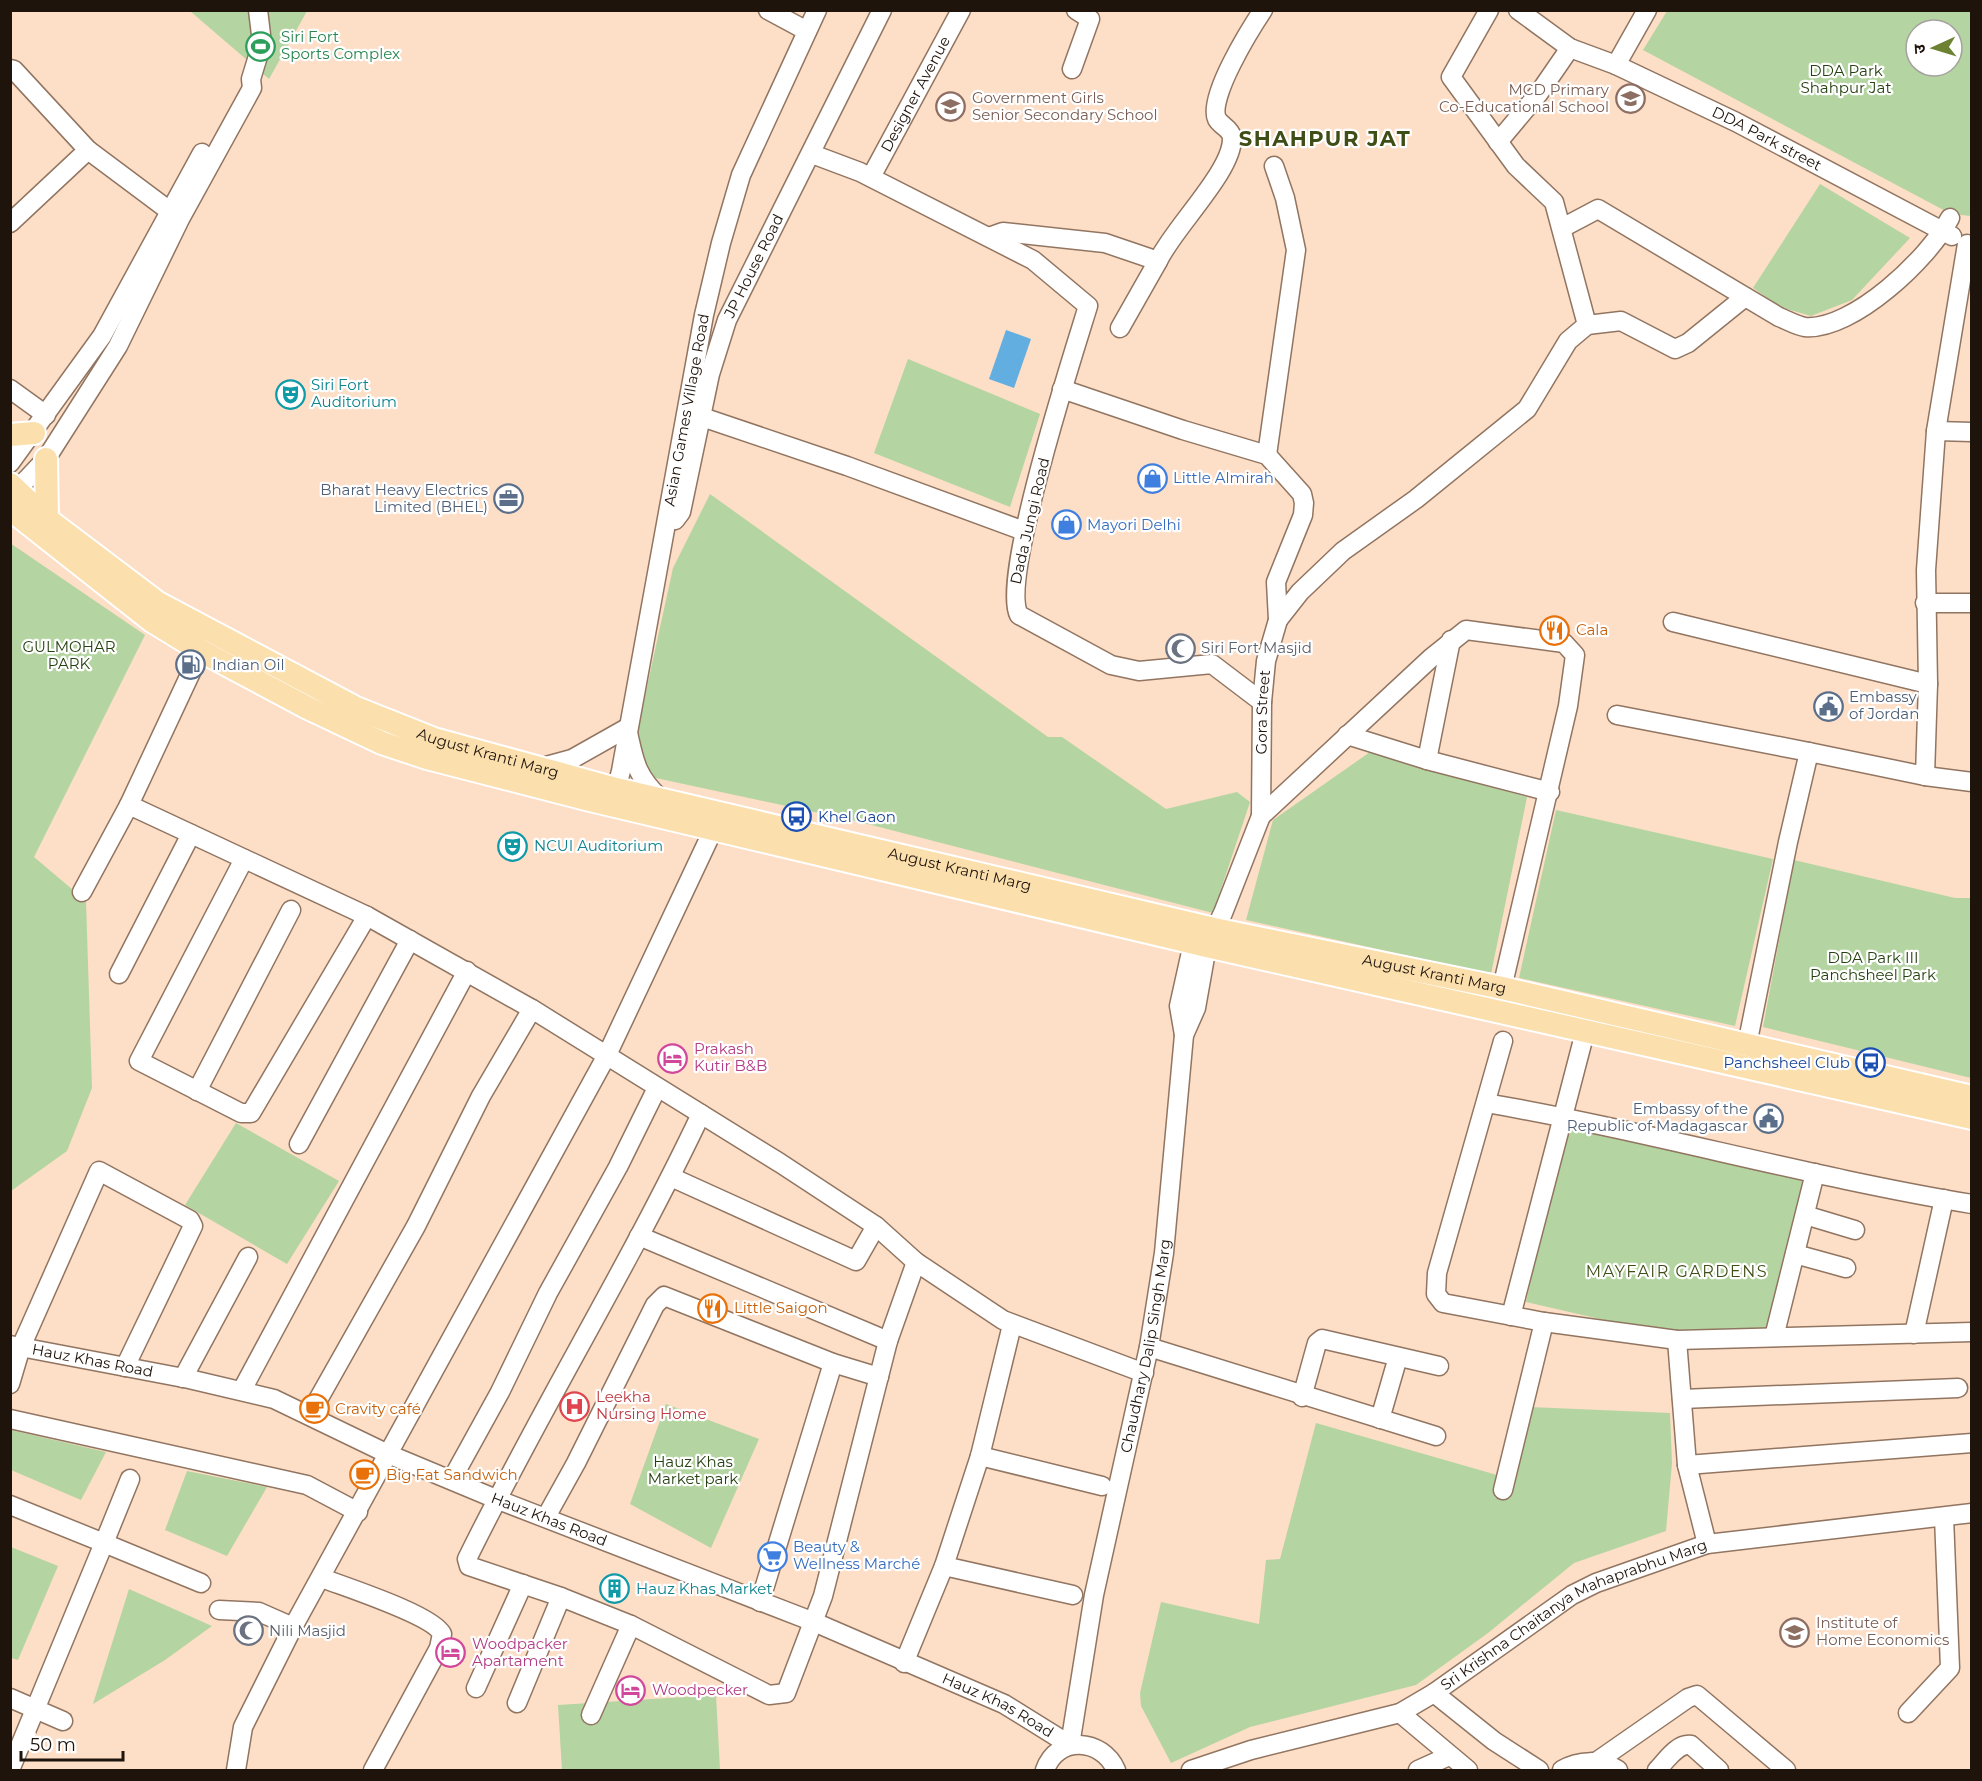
<svg xmlns="http://www.w3.org/2000/svg" width="1982" height="1781" viewBox="0 0 1982 1781" font-family="Montserrat,'Noto Sans Devanagari',sans-serif">
	<style>
		.green { fill: #b4d5a1; fill-rule: evenodd }
		.water { fill: #62aee0 }
		.lines { fill: none; stroke-linecap: round; stroke-linejoin: round }
		.minor-casing { stroke: #917561; stroke-width: 21 }
		.major-casing { stroke: #fff; stroke-width: 26 }
		.minor { stroke: #fff; stroke-width: 18 }
		.major { stroke: #fbdfad; stroke-width: 22 }
		.labels { text-anchor: middle; stroke-width: 4.5; stroke-linejoin: round; paint-order: stroke }
		.leisure-label { font-size: 15px; fill: #27864d; stroke: #fff; text-anchor: start }
		.park-label { font-size: 15px; fill: #254111; stroke: #fff }
		.education-label { font-size: 15px; fill: #785e54; stroke: #fff; text-anchor: start }
		.street-label { font-size: 15px; fill: #1f140c; stroke: #fff }
		.culture-label { font-size: 15px; fill: #0d838f; stroke: #fff; text-anchor: start }
		.shop-label { font-size: 15px; fill: #366cbe; stroke: #fff; text-anchor: start }
		.service-label { font-size: 15px; fill: #4e5e75; stroke: #fff; text-anchor: end }
		.food-label { font-size: 15px; fill: #c56008; stroke: #fff; text-anchor: start }
		.worship-label { font-size: 15px; fill: #5b616d; stroke: #fff; text-anchor: start }
		.transit-label { font-size: 15px; fill: #164399; stroke: #fff; text-anchor: start }
		.hotel-label { font-size: 15px; fill: #b23c85; stroke: #fff; text-anchor: start }
		.health-label { font-size: 15px; fill: #be3a42; stroke: #fff; text-anchor: start }
		.neighbourhood-label { font-size: 16px; letter-spacing: 1.5px; fill: #3f4d16; stroke: #fff }
		.district-label { font-size: 21px; font-weight: bold; letter-spacing: 1.5px; fill: #3f4d16; stroke: #fff }
	</style>
	<rect width="100%" height="100%" fill="#fddec7"/>
	<g class="green">
		<path d="M190 11H307L269 79Z"/>
		<path d="M1667 11H1971V216L1951 214 1643 50ZM1916 30H1952V66H1916Z"/>
		<path d="M1820 184 1910 238 1852 300 1811 316 1780 307 1753 288Z"/>
		<path d="M908 359 1040 414 1010 507 874 453Z"/>
		<path d="M710 494 1048 737H1062L1166 809 1237 792 1250 802 1213 913 856 821 651 777 645 770 638 728 673 568Z"/>
		<path d="M10 543 145 635 34 857 86 901 92 1088 67 1151 11 1191Z"/>
		<path d="M1370 752 1527 797 1491 974 1246 920 1273 820Z"/>
		<path d="M1556 810 1773 859 1735 1026 1519 978Z"/>
		<path d="M1794 860 1955 898H1971V1078L1763 1027Z"/>
		<path d="M1566 1122 1805 1178 1765 1332 1680 1334 1639 1328 1526 1302Z"/>
		<path d="M236 1123 339 1181 287 1264 185 1205Z"/>
		<path d="M666 1404 759 1439 711 1548 630 1504Z"/>
		<path d="M1530 1407 1670 1413 1672 1463 1666 1531 1574 1563 1488 1633 1416 1685 1250 1727 1171 1763 1141 1706 1140 1693 1161 1602 1259 1624 1266 1560 1280 1559 1316 1423 1511 1479Z"/>
		<path d="M11 1430 106 1452 81 1500 11 1470Z"/>
		<path d="M187 1471 267 1487 227 1556 165 1530Z"/>
		<path d="M11 1547 58 1566 18 1660 11 1658Z"/>
		<path d="M129 1589 212 1626 165 1660 93 1704Z"/>
		<path d="M716 1695 720 1770H562L558 1705Z"/>
	</g>
	<path class="water" d="M1006 330 1031 339 1014 388 989 379Z"/>
	<g class="lines">
		<defs>
			<g id="minor">
				<path d="M768 10 807 31"/>
				<path d="M1518 10 1570 48 1616 65"/>
				<path id="s1" d="M1647 10 1616 65 1736 122 1952 236"/>
				<path d="M10 69 14 70 88 150 179 218"/>
				<path d="M1072 69 1090 19 1076 10"/>
				<path d="M1498 142 1539 93 1570 48"/>
				<path d="M812 154 860 172 1033 260 1088 306C1073 355 1000 580 1019 615L1111 665 1139 671 1212 664 1262 702"/>
				<path id="s2" d="M871 177 961 10"/>
				<path d="M10 223 88 150"/>
				<path d="M1562 228 1598 209 1779 317C1787 320 1797 326 1805 327 1853 331 1930 257 1950 218"/>
				<path d="M989 237 1003 232 1105 243 1158 261C1174 227 1234 170 1232 137 1230 128 1221 126 1217 119 1207 98 1251 28 1263 10"/>
				<path d="M1587 325 1621 321 1675 349 1688 343 1745 297"/>
				<path d="M1120 328 1158 261"/>
				<path d="M10 389 46 415"/>
				<path d="M702 417 847 466 1024 531"/>
				<path d="M1936 431 1972 432"/>
				<path d="M1267 455 1296 250 1285 198 1274 166"/>
				<path d="M10 463 102 336 202 153"/>
				<path d="M10 497 46 459 118 346 180 219 252 88 251 79 262 43 258 10"/>
				<path id="s3" d="M675 520 681 512 710 374 727 320 882 10"/>
				<path d="M1925 603H1972"/>
				<path d="M1278 620 1300 592 1343 551 1416 499 1527 409 1568 341 1587 325 1554 202 1516 166 1451 77 1489 10"/>
				<path d="M1673 622 1928 684"/>
				<path d="M1617 715 1809 752"/>
				<path d="M1347 735 1427 760 1550 792"/>
				<path d="M1427 760 1451 640"/>
				<path d="M539 768 572 759 627 728C634 759 635 775 660 798"/>
				<path d="M1925 776 1972 782"/>
				<path id="s4" d="M613 801 621 771 704 315 721 243 741 175 817 10"/>
				<path d="M129 805 201 651"/>
				<path d="M1261 816 1431 658 1466 630 1564 643 1575 655 1568 706 1502 988"/>
				<path d="M244 859 139 1061 241 1113H251L367 916"/>
				<path d="M82 892 129 805 367 916 532 1009 780 1163 876 1226 916 1262 1003 1320 1144 1373"/>
				<path d="M119 974 191 834"/>
				<path d="M1184 1035 1179 1006 1193 943"/>
				<path d="M1503 1041 1437 1273 1436 1294 1443 1303 1544 1322 1677 1340 1972 1332"/>
				<path d="M1747 1045 1788 842 1809 752 1925 776 1928 684 1926 570 1936 431 1967 244"/>
				<path d="M197 1091 291 910"/>
				<path d="M1486 1103C1649 1131 1808 1177 1972 1204"/>
				<path d="M701 1114C629 1266 541 1408 467 1559L469 1566 561 1597 631 1625 769 1695 786 1693 823 1596 888 1341 916 1262"/>
				<path d="M299 1144 410 940"/>
				<path d="M671 1177 856 1261 876 1226"/>
				<path d="M1805 1215 1855 1230"/>
				<path d="M639 1236 888 1341"/>
				<path d="M1795 1254 1846 1268"/>
				<path d="M1511 1316 1585 1032"/>
				<path d="M1914 1334 1944 1199"/>
				<path d="M1774 1337 1815 1173"/>
				<path d="M1677 1340 1687 1465 1707 1544"/>
				<path id="s5" d="M10 1345 189 1379 274 1399 388 1454 496 1499 814 1622 1004 1704 1070 1745 1094 1595 1149 1347 1164 1253 1184 1035 1196 1008 1207 946 1223 913 1261 816 1262 702 1266 661 1278 620 1276 582 1303 515 1304 503 1302 494 1267 455 1183 430 1062 389"/>
				<path d="M1149 1347 1436 1436"/>
				<path d="M183 1378 248 1257"/>
				<path d="M10 1384 21 1347 99 1171 190 1220 193 1226 125 1367"/>
				<path d="M242 1390 467 971"/>
				<path d="M1302 1397 1317 1343 1322 1339 1439 1366"/>
				<path d="M1682 1399 1958 1388"/>
				<path d="M310 1414 416 1226 481 1096 532 1009"/>
				<path d="M10 1419 307 1485 358 1512"/>
				<path d="M1380 1419 1398 1357"/>
				<path d="M980 1456 1102 1486"/>
				<path d="M1687 1465 1972 1443"/>
				<path d="M130 1479 104 1543 201 1583"/>
				<path d="M452 1479 500 1392 548 1293 618 1167 657 1088"/>
				<path d="M1503 1490 1544 1322"/>
				<path d="M10 1505 104 1543 10 1770"/>
				<path d="M546 1517 576 1463 655 1305 664 1296 833 1363 879 1377"/>
				<path d="M944 1566 1073 1595"/>
				<path d="M322 1578C345 1587 433 1615 442 1634L439 1648 373 1770"/>
				<path d="M760 1602 833 1363"/>
				<path d="M219 1610 259 1612 293 1627"/>
				<path d="M904 1663 944 1566 980 1456 1012 1325"/>
				<path d="M476 1688 523 1584"/>
				<path d="M1434 1693 1494 1741 1539 1770"/>
				<path d="M10 1698 63 1721"/>
				<path d="M517 1703 561 1597"/>
				<path d="M1400 1713 1468 1770"/>
				<path d="M1908 1713 1950 1668 1944 1517"/>
				<path d="M591 1715 631 1625"/>
				<path d="M1596 1762 1688 1698 1697 1695 1786 1770"/>
				<path d="M236 1770 243 1727 293 1627 607 1055 714 828"/>
				<path d="M1045 1770C1057 1735 1102 1738 1116 1770"/>
				<path id="s6" d="M1191 1770 1251 1750 1400 1713 1434 1693 1572 1595 1596 1583 1707 1544 1972 1513"/>
				<path d="M1418 1770 1449 1756"/>
				<path d="M1562 1770C1578 1760 1602 1759 1618 1770"/>
				<path d="M1657 1770C1666 1761 1677 1743 1691 1745L1719 1770"/>
			</g>
			<g id="major">
				<path d="M10 435 34 433"/>
				<path d="M46 459 47 519"/>
				<path id="s7" d="M10 484 47 519 158 603 356 708 434 739 616 789 1214 929 1502 988 1972 1097"/>
				<path d="M10 509 152 621 201 651 306 707 382 743 427 758 590 800 1207 946 1972 1118"/>
			</g>
		</defs>
		<use href="#minor" class="minor-casing"/>
		<use href="#major" class="major-casing"/>
		<use href="#minor" class="minor"/>
		<use href="#major" class="major"/>
	</g>
	<defs>
		<symbol id="stadium-ring" viewBox="-11 -11 22 22"><circle r="9.5" fill="#fff" stroke="#2e9e5b" stroke-width="1.5"/><path d="M0-5a6.5 5 0 1 0 0 10a6.5 5 0 1 0 0-10ZM-3.5-1.8h7v3.6h-7Z" fill="#2e9e5b"/></symbol>
		<symbol id="school-ring" viewBox="-11 -11 22 22"><circle r="9.5" fill="#fff" stroke="#8d6e63" stroke-width="1.5"/><path d="M0-5L7-2L0 1L-7-2ZM-4 1L0 2.5L4 1V4Q0 6-4 4Z" fill="#8d6e63"/></symbol>
		<symbol id="theatre-ring" viewBox="-11 -11 22 22"><circle r="9.5" fill="#fff" stroke="#0f9aa8" stroke-width="1.5"/><path d="M-5-5.5Q0-4 5-5.5V0Q5 5 0 6Q-5 5-5 0ZM-3.3-2.5H-1v1.5H-3.3ZM1-2.5H3.3v1.5H1ZM-2.8 1Q0 5.5 2.8 1Z" fill="#0f9aa8"/></symbol>
		<symbol id="shop-ring" viewBox="-11 -11 22 22"><circle r="9.5" fill="#fff" stroke="#3f7fe0" stroke-width="1.5"/><path d="M-5-2.5h2.3a2.7 3.5 0 0 1 5.4 0H5L5.5 6h-11ZM-1.5-2.5h3a1.5 2.3 0 0 0-3 0Z" fill="#3f7fe0"/></symbol>
		<symbol id="office-ring" viewBox="-11 -11 22 22"><circle r="9.5" fill="#fff" stroke="#5c6f8a" stroke-width="1.5"/><path d="M-6-3h4V-5.5h4V-3h4V5H-6ZM-1-4.5V-3h2v-1.5ZM-6 0V1H6V0Z" fill="#5c6f8a"/></symbol>
		<symbol id="restaurant-ring" viewBox="-11 -11 22 22"><circle r="9.5" fill="#fff" stroke="#e8710a" stroke-width="1.5"/><path d="M-5-6h1v4h1v-4h1v4h1v-4h1v5L-1.5 .5V6h-2V.5L-5-1ZM5-6V6H3V1.5H1.5Q1.5-4 5-6Z" fill="#e8710a"/></symbol>
		<symbol id="mosque-ring" viewBox="-11 -11 22 22"><circle r="9.5" fill="#fff" stroke="#6b7280" stroke-width="1.5"/><path d="M3.5-4.9A6 6 0 1 0 3.5 4.9A5 5 0 1 1 3.5-4.9Z" fill="#6b7280"/></symbol>
		<symbol id="fuel-ring" viewBox="-11 -11 22 22"><circle r="9.5" fill="#fff" stroke="#5c6f8a" stroke-width="1.5"/><path d="M-5.5-6h7V0h2V4h1.3V-2.5L3-4.5l.8-.8L6-3V5H2.5V1h-1V6h-7ZM-4.2-4.7v3.2H.2V-4.7Z" fill="#5c6f8a"/></symbol>
		<symbol id="civic-ring" viewBox="-11 -11 22 22"><circle r="9.5" fill="#fff" stroke="#5c6f8a" stroke-width="1.5"/><path d="M-.6-6.5H3V-4.5H.6V-3L4-1V1h2V6H-6V1h2V-1L-.6-3ZM-1.2 2.5V6h2.4V2.5Z" fill="#5c6f8a"/></symbol>
		<symbol id="bus-ring" viewBox="-11 -11 22 22"><circle r="9.5" fill="#fff" stroke="#1a4fb4" stroke-width="1.5"/><path d="M-5-6H5V4H4V6H2V4H-2V6H-4V4H-5ZM-3.5-4V0h7V-4ZM-3.5 1.2v1.5H-2V1.2ZM2 1.2v1.5H3.5V1.2Z" fill="#1a4fb4"/></symbol>
		<symbol id="hotel-ring" viewBox="-11 -11 22 22"><circle r="9.5" fill="#fff" stroke="#d1479c" stroke-width="1.5"/><path d="M-6-4.5h1.5V1H6V5H4.5V3h-9V5H-6ZM-4 0a1.8 1.8 0 1 1 3.6 0ZM.5 0V-2.5h3Q6-2.5 6 0Z" fill="#d1479c"/></symbol>
		<symbol id="hospital-ring" viewBox="-11 -11 22 22"><circle r="9.5" fill="#fff" stroke="#e0444e" stroke-width="1.5"/><path d="M-5-5h3v3.5h4V-5h3V5h-3V1.5h-4V5h-3Z" fill="#e0444e"/></symbol>
		<symbol id="cafe-ring" viewBox="-11 -11 22 22"><circle r="9.5" fill="#fff" stroke="#e8710a" stroke-width="1.5"/><path d="M-5.5-4.5H6V0H3Q3 3.5 0 3.5H-2.5Q-5.5 3.5-5.5 0ZM3-3.2v2h1.7v-2ZM-6 4.5H4V6H-6Z" fill="#e8710a"/></symbol>
		<symbol id="supermarket-ring" viewBox="-11 -11 22 22"><circle r="9.5" fill="#fff" stroke="#3f7fe0" stroke-width="1.5"/><path d="M-6-5.5h2.5l.6 2H6L4.5 2H-2.5L-4.4-4H-6ZM-1.5 3.2a1.3 1.3 0 1 0 .1 0ZM3 3.2a1.3 1.3 0 1 0 .1 0Z" fill="#3f7fe0"/></symbol>
		<symbol id="building-ring" viewBox="-11 -11 22 22"><circle r="9.5" fill="#fff" stroke="#0f9aa8" stroke-width="1.5"/><path d="M-4-6H4V6H1V3H-1V6H-4ZM-2.5-4.3h1.7v1.8h-1.7ZM.8-4.3h1.7v1.8H.8ZM-2.5-1h1.7V.8h-1.7ZM.8-1h1.7V.8H.8Z" fill="#0f9aa8"/></symbol>
		<symbol id="university-ring" viewBox="-11 -11 22 22"><circle r="9.5" fill="#fff" stroke="#8d6e63" stroke-width="1.5"/><path d="M0-5L7-2L0 1L-7-2ZM-4 1L0 2.5L4 1V4Q0 6-4 4Z" fill="#8d6e63"/></symbol>
	</defs>
	<g fill-rule="evenodd">
		<use href="#stadium-ring" x="244" y="30" width="33" height="33"/>
		<use href="#school-ring" x="1614" y="82" width="33" height="33"/>
		<use href="#school-ring" x="934" y="90" width="33" height="33"/>
		<use href="#theatre-ring" x="274" y="378" width="33" height="33"/>
		<use href="#shop-ring" x="1136" y="462" width="33" height="33"/>
		<use href="#office-ring" x="492" y="482" width="33" height="33"/>
		<use href="#shop-ring" x="1050" y="508" width="33" height="33"/>
		<use href="#restaurant-ring" x="1538" y="614" width="33" height="33"/>
		<use href="#mosque-ring" x="1164" y="632" width="33" height="33"/>
		<use href="#fuel-ring" x="174" y="648" width="33" height="33"/>
		<use href="#civic-ring" x="1812" y="690" width="33" height="33"/>
		<use href="#bus-ring" x="780" y="800" width="33" height="33"/>
		<use href="#theatre-ring" x="496" y="830" width="33" height="33"/>
		<use href="#hotel-ring" x="656" y="1042" width="33" height="33"/>
		<use href="#bus-ring" x="1854" y="1046" width="33" height="33"/>
		<use href="#civic-ring" x="1752" y="1102" width="33" height="33"/>
		<use href="#restaurant-ring" x="696" y="1292" width="33" height="33"/>
		<use href="#hospital-ring" x="558" y="1390" width="33" height="33"/>
		<use href="#cafe-ring" x="298" y="1392" width="33" height="33"/>
		<use href="#cafe-ring" x="348" y="1458" width="33" height="33"/>
		<use href="#supermarket-ring" x="756" y="1540" width="33" height="33"/>
		<use href="#building-ring" x="598" y="1572" width="33" height="33"/>
		<use href="#mosque-ring" x="232" y="1614" width="33" height="33"/>
		<use href="#university-ring" x="1778" y="1616" width="33" height="33"/>
		<use href="#hotel-ring" x="434" y="1636" width="33" height="33"/>
		<use href="#hotel-ring" x="614" y="1674" width="33" height="33"/>
	</g>
	<g class="labels">
		<g class="leisure-label">
			<text x="281" y="42">Siri Fort<tspan x="281" dy="17">Sports Complex</tspan></text>
		</g>
		<g class="park-label">
			<text x="1846" y="76">DDA Park<tspan x="1846" dy="17">Shahpur Jat</tspan></text>
			<text x="69" y="652">GULMOHAR<tspan x="69" dy="17">PARK</tspan></text>
			<text x="1873" y="963">DDA Park III<tspan x="1873" dy="17">Panchsheel Park</tspan></text>
			<text x="693" y="1467">Hauz Khas<tspan x="693" dy="17">Market park</tspan></text>
		</g>
		<g class="education-label">
			<text x="1609" y="95" text-anchor="end">MCD Primary<tspan x="1609" dy="17">Co-Educational School</tspan></text>
			<text x="972" y="103">Government Girls<tspan x="972" dy="17">Senior Secondary School</tspan></text>
			<text x="1816" y="1628">Institute of<tspan x="1816" dy="17">Home Economics</tspan></text>
		</g>
		<g class="street-label">
			<text dy="5" stroke="none"><textPath href="#s2" startOffset="94">Designer Avenue</textPath></text>
			<text dy="5" stroke="none"><textPath href="#s1" startOffset="231">DDA Park street</textPath></text>
			<text dy="5" stroke="none"><textPath href="#s3" startOffset="268">JP House Road</textPath></text>
			<text dy="5" stroke="none"><textPath href="#s4" startOffset="398">Asian Games Village Road</textPath></text>
			<text transform="translate(1030 521) rotate(-77)" y="5">Dada Jungi Road</text>
			<text dy="5" stroke="none"><textPath href="#s5" startOffset="2196">Gora Street</textPath></text>
			<text dy="5" stroke="none"><textPath href="#s7" startOffset="554">August Kranti Marg</textPath></text>
			<text dy="5" stroke="none"><textPath href="#s7" startOffset="1040">August Kranti Marg</textPath></text>
			<text dy="5" stroke="none"><textPath href="#s7" startOffset="1526">August Kranti Marg</textPath></text>
			<text dy="5" stroke="none"><textPath href="#s5" startOffset="1545">Chaudhary Dalip Singh Marg</textPath></text>
			<text dy="5" stroke="none"><textPath href="#s5" startOffset="84">Hauz Khas Road</textPath></text>
			<text dy="5" stroke="none"><textPath href="#s5" startOffset="570">Hauz Khas Road</textPath></text>
			<text dy="5" stroke="none"><textPath href="#s6" startOffset="418">Sri Krishna Chaitanya Mahaprabhu Marg</textPath></text>
			<text dy="5" stroke="none"><textPath href="#s5" startOffset="1056">Hauz Khas Road</textPath></text>
		</g>
		<g class="culture-label">
			<text x="311" y="390">Siri Fort<tspan x="311" dy="17">Auditorium</tspan></text>
			<text x="534" y="851">NCUI Auditorium</text>
			<text x="636" y="1594">Hauz Khas Market</text>
		</g>
		<g class="shop-label">
			<text x="1173" y="483">Little Almirah</text>
			<text x="1087" y="530">Mayori Delhi</text>
			<text x="793" y="1552">Beauty &amp;<tspan x="793" dy="17">Wellness Marché</tspan></text>
		</g>
		<g class="service-label">
			<text x="488" y="495">Bharat Heavy Electrics<tspan x="488" dy="17">Limited (BHEL)</tspan></text>
			<text x="212" y="670" text-anchor="start">Indian Oil</text>
			<text x="1849" y="702" text-anchor="start">Embassy<tspan x="1849" dy="17">of Jordan</tspan></text>
			<text x="1748" y="1114">Embassy of the<tspan x="1748" dy="17">Republic of Madagascar</tspan></text>
		</g>
		<g class="food-label">
			<text x="1576" y="635">Cala</text>
			<text x="734" y="1313">Little Saigon</text>
			<text x="335" y="1414">Cravity café</text>
			<text x="386" y="1480">Big Fat Sandwich</text>
		</g>
		<g class="worship-label">
			<text x="1201" y="653">Siri Fort Masjid</text>
			<text x="269" y="1636">Nili Masjid</text>
		</g>
		<g class="transit-label">
			<text x="818" y="822">Khel Gaon</text>
			<text x="1850" y="1068" text-anchor="end">Panchsheel Club</text>
		</g>
		<g class="hotel-label">
			<text x="694" y="1054">Prakash<tspan x="694" dy="17">Kutir B&amp;B</tspan></text>
			<text x="472" y="1649">Woodpacker<tspan x="472" dy="17">Apartament</tspan></text>
			<text x="652" y="1695">Woodpecker</text>
		</g>
		<g class="health-label">
			<text x="596" y="1402">Leekha<tspan x="596" dy="17">Nursing Home</tspan></text>
		</g>
		<g class="neighbourhood-label">
			<text x="1677" y="1277">MAYFAIR GARDENS</text>
		</g>
		<g class="district-label">
			<text x="1325" y="146">SHAHPUR JAT</text>
		</g>
	</g>
	<rect width="1982" height="1781" fill="none" stroke="#1f140c" stroke-width="24"/>
	<g transform="translate(1934 48) rotate(266)"><circle r="28" fill="#ffffff" stroke="#a5a19e" stroke-width="1.5"/>
	<path d="M0-4.5L10 22L0 15L-10 22Z" fill="#6c8132"/>
	<text y="-9" font-size="16" font-weight="bold" text-anchor="middle" fill="#1f140c">उ</text>
	</g>
	<path d="M21 1751v9h102v-9" fill="none" stroke="#1f140c" stroke-width="3"/>
	<text x="30" y="1751" font-size="18" fill="#1f140c" stroke="#ffffff" stroke-width="4.5" paint-order="stroke">50 m</text>
</svg>
